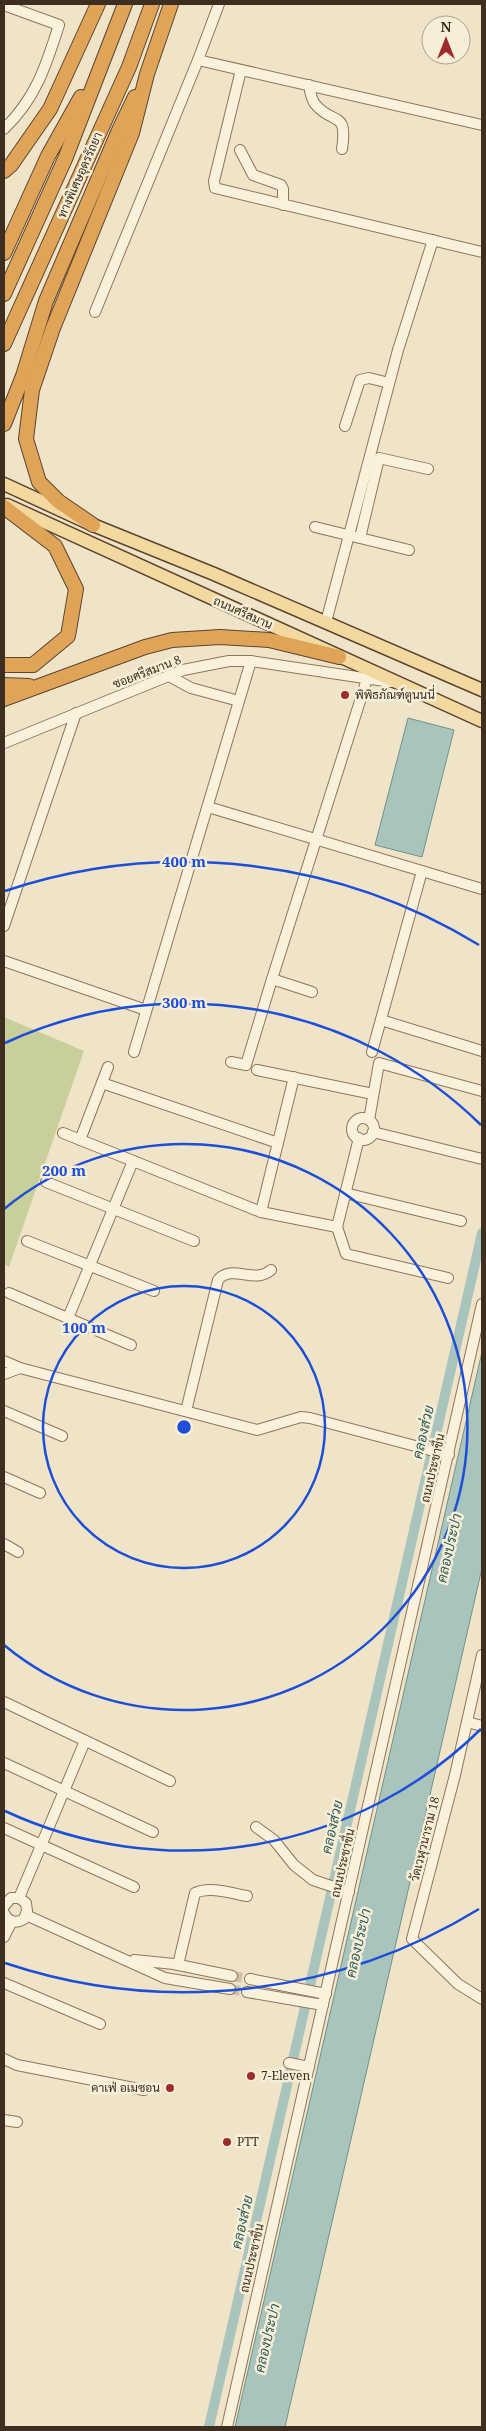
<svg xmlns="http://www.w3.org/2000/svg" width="486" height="2431" viewBox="0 0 486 2431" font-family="'Noto Serif',Sarabun,serif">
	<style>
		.green { fill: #c9cf9b }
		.water { fill: #a9c4bc; stroke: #6f938a }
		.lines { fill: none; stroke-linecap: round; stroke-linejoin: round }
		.canal { stroke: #a9c4bc; stroke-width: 10 }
		.minor-tunnel { stroke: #ccc0a6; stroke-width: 10; stroke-dasharray: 10 5; stroke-linecap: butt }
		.minor-casing { stroke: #8d765c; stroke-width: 12 }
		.major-casing { stroke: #5b4430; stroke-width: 15 }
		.highway-casing { stroke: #5b4430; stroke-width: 16 }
		.minor { stroke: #faf1dc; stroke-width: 10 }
		.major { stroke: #f3d9a0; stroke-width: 12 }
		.highway { stroke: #e0a458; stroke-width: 14 }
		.ring { fill: none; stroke: #1d4ed8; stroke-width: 2.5 }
		.poi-dot { fill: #9e2a2b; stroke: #f7eed8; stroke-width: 2 }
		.labels { text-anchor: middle; stroke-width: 5; stroke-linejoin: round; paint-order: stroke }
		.street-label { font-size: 12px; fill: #3d2e20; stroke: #f7eed8 }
		.poi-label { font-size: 12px; fill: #3d2e20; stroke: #f7eed8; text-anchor: start }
		.water-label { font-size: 14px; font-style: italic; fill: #2f5d5a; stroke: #f7eed8 }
		.centre { fill: #1d4ed8; stroke: #f7eed8; stroke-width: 2.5 }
		.ring-label { font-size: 15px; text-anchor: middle; font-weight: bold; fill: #1d4ed8; stroke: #f7eed8; stroke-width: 5; stroke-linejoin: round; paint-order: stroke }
	</style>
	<rect width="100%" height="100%" fill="#f0e4c8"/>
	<path class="green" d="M4 1017 84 1051 9 1267 4 1264Z"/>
	<g class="water">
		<path d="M408 718 454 730 422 857 375 845Z"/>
		<path d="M482 1352V1568L285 2427H235Z"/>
	</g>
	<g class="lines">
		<path class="canal" d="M209 2427 482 1233"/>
		<g class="minor-tunnel">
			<path d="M232 1976 250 1979"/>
			<path d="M230 1989 247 1992"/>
		</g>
		<defs>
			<g id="minor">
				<path d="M4 5 59 25C46 66 36 98 4 129"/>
				<path d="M198 60 482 125"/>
				<path d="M241 70 214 181 215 188 482 252"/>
				<path d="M309 85C310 91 311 99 315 104 333 126 348 109 342 149"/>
				<path d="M240 150 253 175 281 185 283 189V205"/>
				<path d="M95 312 198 60 219 4"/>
				<path d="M345 426 360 380 369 378 389 383"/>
				<path d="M315 527 409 550"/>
				<path d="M360 538 379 458 428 469"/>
				<path d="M326 622 398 350 433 240"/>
				<path d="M169 676 191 688 239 701"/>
				<path d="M4 743 183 670 229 661H251L391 682"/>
				<path d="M208 807 482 889"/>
				<path d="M4 926 76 713"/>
				<path d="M4 961 146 1010"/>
				<path d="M312 992 272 979 367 679"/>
				<path d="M381 1020 482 1051"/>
				<path d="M134 1052 251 661"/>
				<path d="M372 1052 422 871"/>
				<path d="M231 1062 246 1065 272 979"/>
				<path d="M257 1070 373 1094"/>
				<path d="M102 1083 278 1143"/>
				<circle cx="363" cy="1129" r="11"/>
				<path d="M369 1120 379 1063 482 1091"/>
				<path d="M373 1132 482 1159"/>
				<path d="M63 1133 261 1212 337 1227"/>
				<path d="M359 1138 337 1227 346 1254 448 1278"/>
				<path d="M80 1140 108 1067"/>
				<path d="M46 1182 194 1241"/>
				<path d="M345 1193 461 1221"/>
				<path d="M261 1212 294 1077"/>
				<path d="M27 1241 154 1291"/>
				<path d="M9 1293 131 1345"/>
				<path d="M68 1318 133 1161"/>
				<path d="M4 1361 20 1368 257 1430 301 1417 310 1418 449 1455"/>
				<path d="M4 1374 20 1368"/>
				<path d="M4 1411 62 1436"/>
				<path d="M186 1411 218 1280C232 1263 254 1285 271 1270"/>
				<path d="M4 1477 40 1493"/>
				<path d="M4 1544 18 1552"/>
				<path d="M482 1655 455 1775 412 1939 458 1984 482 1999"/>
				<path d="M4 1702 170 1781"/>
				<path d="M467 1722 482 1726"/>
				<path d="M4 1763 153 1832"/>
				<path d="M256 1827 274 1840 294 1865 313 1880 349 1892"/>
				<path d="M4 1828 134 1887"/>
				<path d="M19 1898 85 1741"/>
				<path d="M4 1906 11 1898H19L26 1903 27 1911 24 1919C16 1924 8 1922 4 1913"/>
				<path d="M26 1915 165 1978 230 1989"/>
				<path d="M4 1937 12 1921"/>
				<path d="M134 1960 174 1964 232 1976"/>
				<path d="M178 1965 195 1893C210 1886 231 1893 247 1896"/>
				<path d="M250 1979 326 1994"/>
				<path d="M4 1983 100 2024"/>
				<path d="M247 1992 323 2005"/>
				<path d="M4 2059 17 2065 144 2090"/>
				<path d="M289 2063 309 2067"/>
				<path d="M4 2120 17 2122"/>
				<path d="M227 2427 482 1304"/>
			</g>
			<g id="major">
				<path d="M4 484 93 525 214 574 482 690"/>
				<path d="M7 505 482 721"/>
			</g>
			<g id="highway">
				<path d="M4 171 11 165 50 109 98 4"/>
				<path d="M4 253 48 156 81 97"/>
				<path d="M4 294 65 159 125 4"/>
				<path d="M4 344 129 67 152 4"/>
				<path d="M4 424 23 376 46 301 120 128 135 97"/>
				<path d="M4 507 55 546 76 589 68 636 33 665H4"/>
				<path d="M93 525 58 501 39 482 26 439 32 390 53 328 132 133 147 74 171 4"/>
				<path d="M4 685 29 686"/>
				<path d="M4 699 145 647 172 640 220 637 269 640 339 657"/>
			</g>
		</defs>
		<use href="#minor" class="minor-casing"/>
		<use href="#major" class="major-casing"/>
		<use href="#highway" class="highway-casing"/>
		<use href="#minor" class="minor"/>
		<use href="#major" class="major"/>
		<use href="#highway" class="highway"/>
	</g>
	<g class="ring">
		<circle cx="184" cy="1427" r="141"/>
		<path d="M4 1209A283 283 0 1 1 4 1645"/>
		<path d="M481 1729A424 424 0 0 1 5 1811M5 1043A424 424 0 0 1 481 1125"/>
		<path d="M479 1909A565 565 0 0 1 5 1963M5 891A565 565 0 0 1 479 945"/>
	</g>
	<g class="poi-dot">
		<circle cx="345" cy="695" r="5"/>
		<circle cx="251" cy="2076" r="5"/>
		<circle cx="170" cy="2088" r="5"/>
		<circle cx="227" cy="2142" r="5"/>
	</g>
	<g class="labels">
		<g class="street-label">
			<text transform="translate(80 175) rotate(-66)" y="4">ทางพิเศษอุดรรัถยา</text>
			<text transform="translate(243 613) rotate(24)" y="4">ถนนศรีสมาน</text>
			<text transform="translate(147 672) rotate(-21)" y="4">ซอยศรีสมาน 8</text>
			<text transform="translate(433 1468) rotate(-77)" y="4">ถนนประชาชื่น</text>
			<text transform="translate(425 1839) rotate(-76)" y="4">วัดเวฬุวนาราม 18</text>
			<text transform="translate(343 1863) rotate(-77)" y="4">ถนนประชาชื่น</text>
			<text transform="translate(252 2258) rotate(-77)" y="4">ถนนประชาชื่น</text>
		</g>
		<g class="poi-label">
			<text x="355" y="699">พิพิธภัณฑ์ตูนนนี่</text>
			<text x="261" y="2080">7-Eleven</text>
			<text x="160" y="2092" text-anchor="end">คาเฟ่ อเมซอน</text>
			<text x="237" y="2146">PTT</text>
		</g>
		<g class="water-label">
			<text transform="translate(423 1432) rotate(-77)" y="5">คลองส่วย</text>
			<text transform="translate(449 1548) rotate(-77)" y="5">คลองประปา</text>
			<text transform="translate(332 1827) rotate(-77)" y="5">คลองส่วย</text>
			<text transform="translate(358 1943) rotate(-77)" y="5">คลองประปา</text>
			<text transform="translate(242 2222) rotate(-77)" y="5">คลองส่วย</text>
			<text transform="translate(267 2338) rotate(-77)" y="5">คลองประปา</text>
		</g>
	</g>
	<circle cx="184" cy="1427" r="8" class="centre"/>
	<g class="ring-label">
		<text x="184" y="867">400 m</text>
		<text x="184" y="1008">300 m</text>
		<text x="64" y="1176">200 m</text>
		<text x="84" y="1333">100 m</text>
	</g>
	<rect width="486" height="2431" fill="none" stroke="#3d2e20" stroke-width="10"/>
	<g transform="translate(446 40)"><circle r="24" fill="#f7eed8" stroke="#ada18e"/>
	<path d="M0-4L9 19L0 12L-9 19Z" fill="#9e2a2b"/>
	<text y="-8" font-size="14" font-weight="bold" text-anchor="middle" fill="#3d2e20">N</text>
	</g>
</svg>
